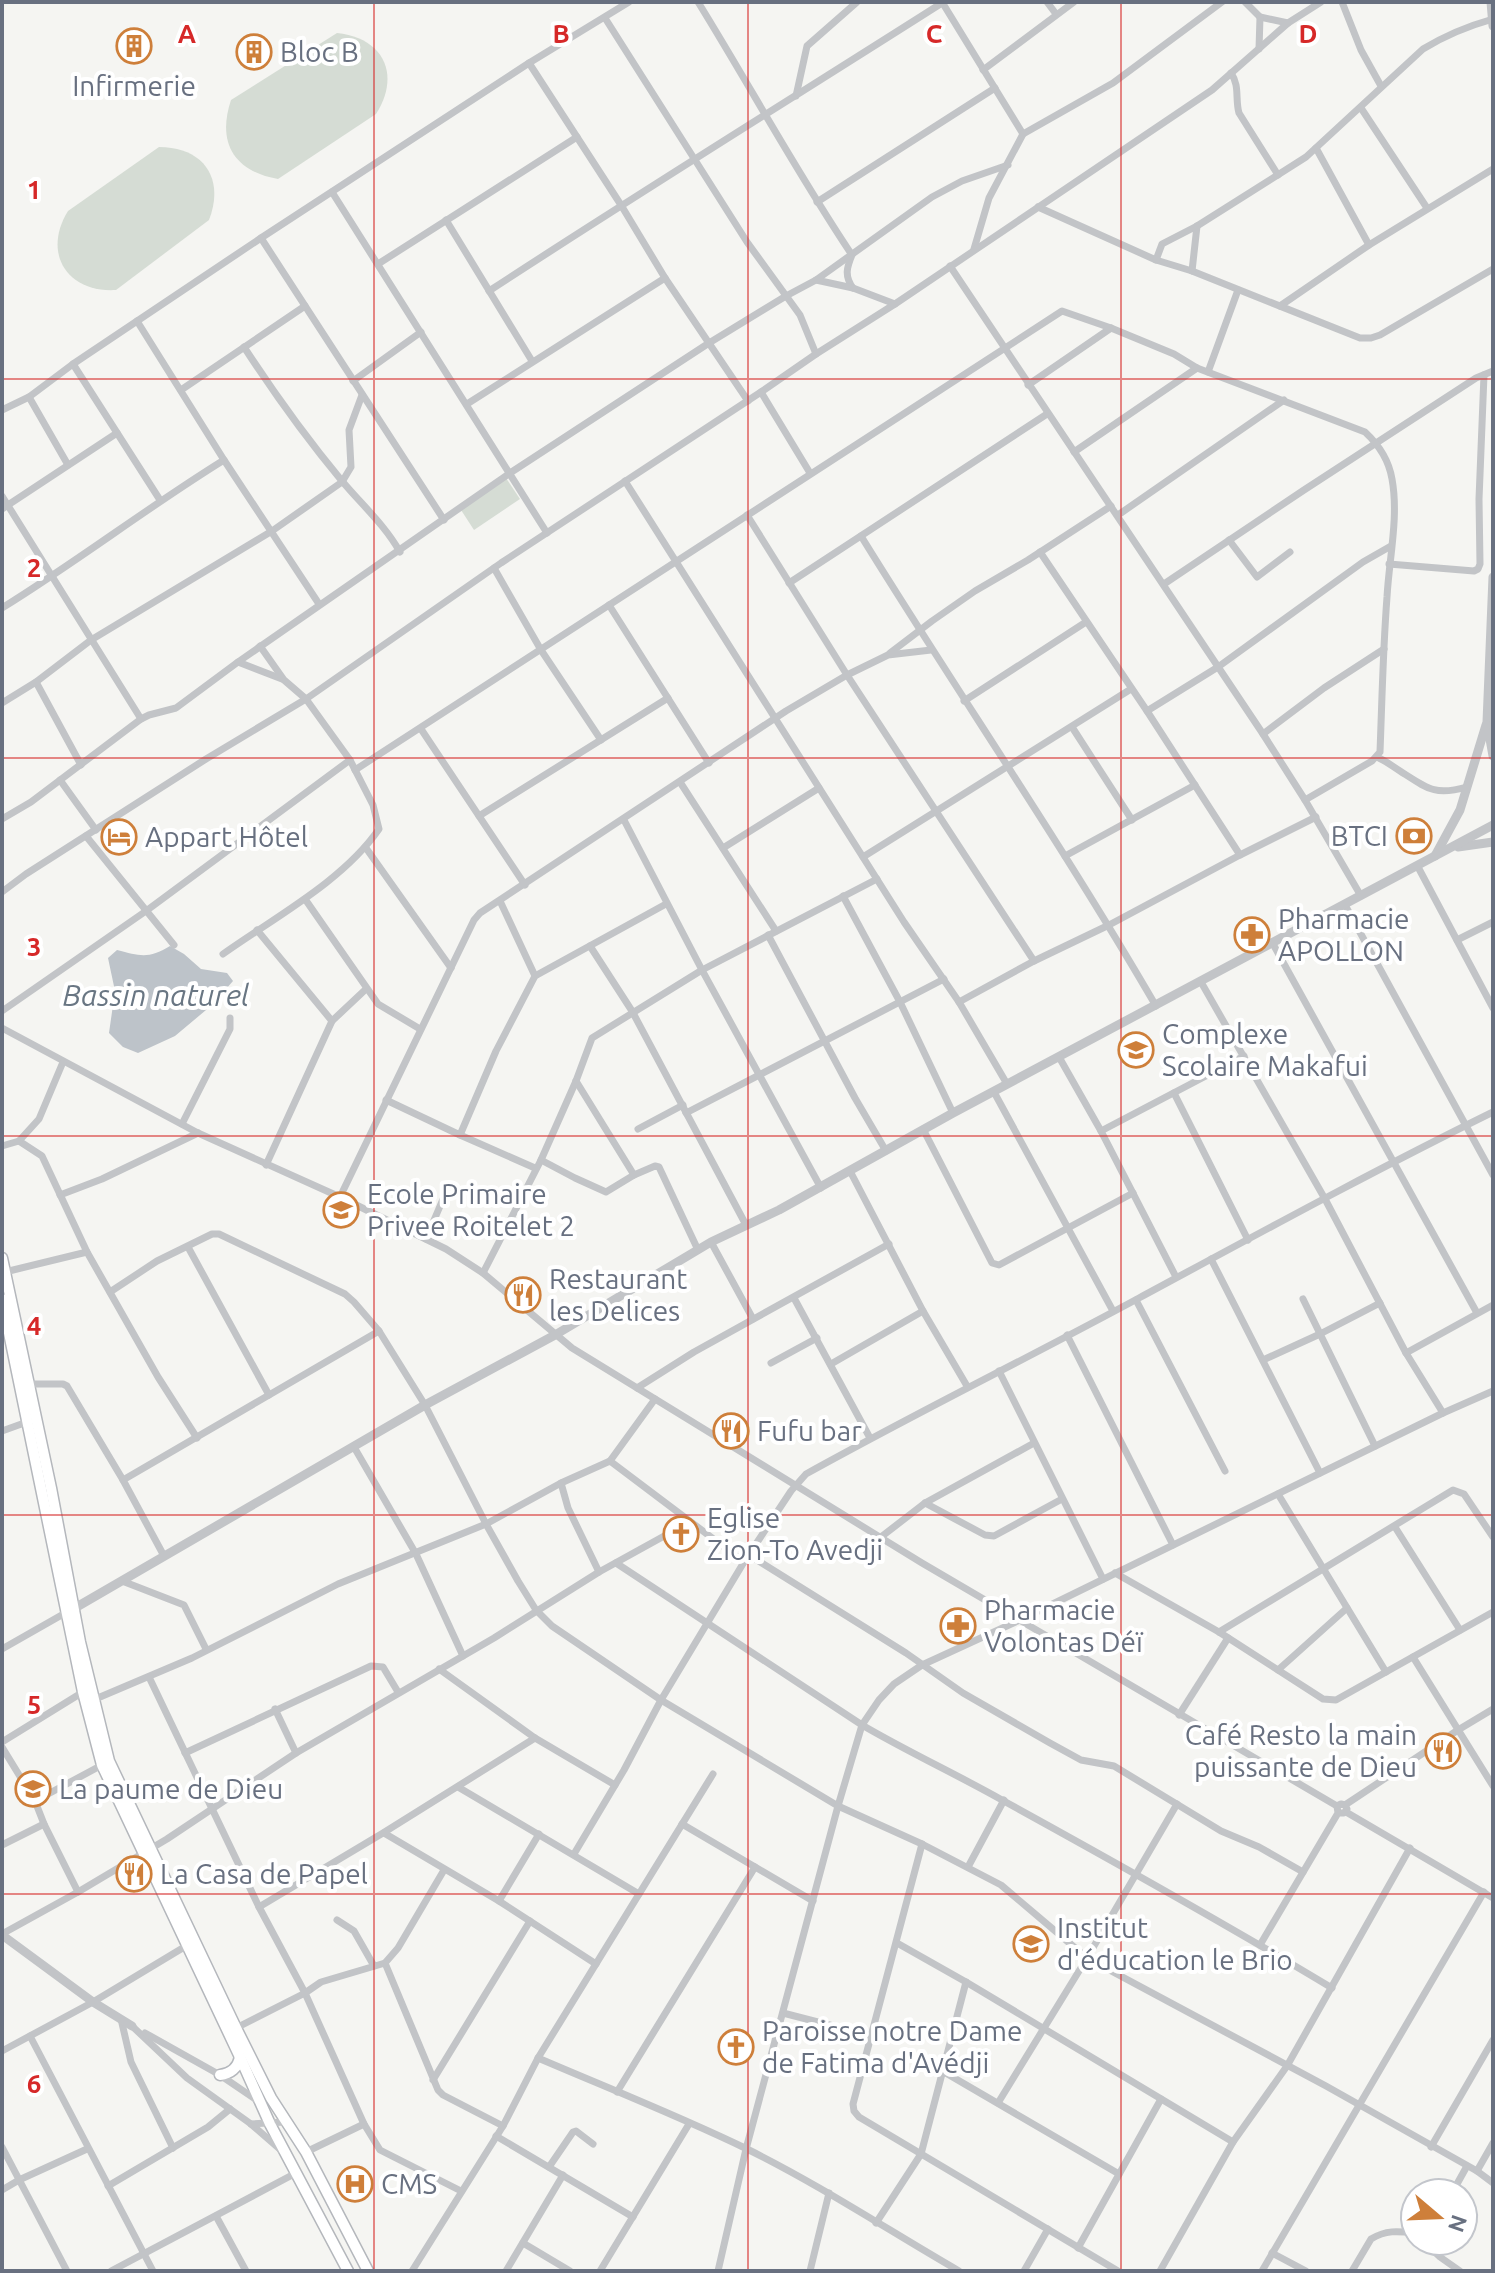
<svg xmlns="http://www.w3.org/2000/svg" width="1495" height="2273" viewBox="0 0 1495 2273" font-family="Ubuntu,sans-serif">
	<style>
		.green { fill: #d5dcd4 }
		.water { fill: #bdc3c9 }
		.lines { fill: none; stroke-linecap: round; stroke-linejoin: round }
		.secondary-casing { stroke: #b4b7bc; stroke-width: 13 }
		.minor { stroke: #c2c4c7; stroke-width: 7 }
		.tertiary { stroke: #c2c4c7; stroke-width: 9 }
		.secondary { stroke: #fff; stroke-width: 10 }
		.grid { fill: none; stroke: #d62828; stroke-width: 2; stroke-opacity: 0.55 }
		.labels { text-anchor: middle; stroke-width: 8; stroke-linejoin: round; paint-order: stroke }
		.poi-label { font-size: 28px; fill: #687080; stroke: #fff; text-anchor: start }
		.water-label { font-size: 30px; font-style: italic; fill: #697683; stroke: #fff }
		.grid-label { font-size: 26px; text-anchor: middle; font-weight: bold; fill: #d62828; stroke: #fff; stroke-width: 8; stroke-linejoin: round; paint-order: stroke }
	</style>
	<rect width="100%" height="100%" fill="#f5f5f2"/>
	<g class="green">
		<path d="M337 33C384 38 401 75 376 114L278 179C233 171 217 142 231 100Z"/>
		<path d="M159 147C204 147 225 179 209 220L116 290C67 293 42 253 68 211Z"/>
		<path d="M506 478 520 499 474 530 461 510Z"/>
	</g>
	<path class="water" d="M170 946 184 954 201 969 227 973 233 981 212 1005 175 1036 138 1053 123 1047 109 1033 115 991 108 958 117 950C140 956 149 959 170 946Z"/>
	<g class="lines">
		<defs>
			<g id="secondary">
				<path d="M2 1258 51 1488 80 1642 109 1761 236 2028 271 2098 306 2152 368 2271"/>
				<path d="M2 1299 83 1692 102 1765 240 2057 270 2124 348 2271"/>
				<path d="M220 2075C230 2074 238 2068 240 2057"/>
			</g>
		</defs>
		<use href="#secondary" class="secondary-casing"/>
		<g class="minor">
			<path d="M698 2C750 86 797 173 852 255 847 267 844 276 853 288"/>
			<path d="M942 2 1023 134"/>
			<path d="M1047 2 1056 14"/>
			<path d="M1245 2 1260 17 1288 23"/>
			<path d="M1342 2 1361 50 1381 86"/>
			<path d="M605 18 747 242 800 315 816 354"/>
			<path d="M1259 49 1260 17"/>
			<path d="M529 63 621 205 665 278 748 401"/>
			<path d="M983 70 1074 2"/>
			<path d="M1231 73C1240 86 1235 99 1239 113L1278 175"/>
			<path d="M796 96 807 46 857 2"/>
			<path d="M1361 108 1427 208"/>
			<path d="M1316 148 1369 245"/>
			<path d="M332 192 547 533"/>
			<path d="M817 202 995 88"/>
			<path d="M1038 207 1156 260 1192 271 1360 338H1371L1380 335 1493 269"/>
			<path d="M446 220 532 361"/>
			<path d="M261 238 444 520"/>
			<path d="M974 249 989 198 1023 134 1113 83 1222 2"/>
			<path d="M1156 260 1162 244 1197 226 1306 157 1423 49C1446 35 1468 26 1493 19"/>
			<path d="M378 264 577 137"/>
			<path d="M950 266 1263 734 1305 800 1361 896"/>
			<path d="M1192 271 1197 226"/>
			<path d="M816 280 853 288 895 304"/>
			<path d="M489 291C639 193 791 99 942 3"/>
			<path d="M1280 306 1369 245 1493 169"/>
			<path d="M137 321 224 460 319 604"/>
			<path d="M244 347C274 393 307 439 342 481 362 505 384 524 400 552"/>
			<path d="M73 364 160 500"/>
			<path d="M1208 372 1238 290"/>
			<path d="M353 381 421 332"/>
			<path d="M1028 385 1111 328"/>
			<path d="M181 390 305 306"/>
			<path d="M761 392 810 473"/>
			<path d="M29 397 68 465"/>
			<path d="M467 404 665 278"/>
			<path d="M2 410 29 397 73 364 261 238 529 63 629 2"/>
			<path d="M1074 452 1197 368"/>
			<path d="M625 481 904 922 959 1002 1007 1084"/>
			<path d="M2 496 141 719"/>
			<path d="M2 509 117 433"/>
			<path d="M747 515 847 675 1034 961"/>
			<path d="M1118 515 1284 400"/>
			<path d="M861 536C958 693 1063 846 1156 1006"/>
			<path d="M1229 540 1257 577 1290 552"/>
			<path d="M1040 552 1147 711 1240 855"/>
			<path d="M1389 564 1474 571 1478 569 1480 564 1479 499 1484 375"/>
			<path d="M494 568 541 650 601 740"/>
			<path d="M789 583 1047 414"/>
			<path d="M1164 584 1304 490 1476 378 1493 371"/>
			<path d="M609 605 709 763"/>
			<path d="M2 608C78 561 148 507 224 460"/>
			<path d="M890 653 932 621 975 591 1028 560 1111 506"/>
			<path d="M238 662 510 473 709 343 786 296 816 280 932 197 962 181 1008 165"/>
			<path d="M36 682 81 765"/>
			<path d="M964 701 1086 622"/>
			<path d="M2 703 36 682 91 640 272 531 342 482 351 467 349 430 362 395"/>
			<path d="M1147 711 1218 667 1363 562 1391 546"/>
			<path d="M1072 727 1132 820"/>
			<path d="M421 729 525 885"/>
			<path d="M1263 734 1324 688 1384 649"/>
			<path d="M1377 757C1386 761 1392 766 1400 771 1428 789 1435 796 1467 787"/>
			<path d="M355 770 1062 311 1111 328 1174 354 1197 368 1365 432C1379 445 1389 461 1392 479 1399 517 1389 559 1387 597 1383 649 1382 700 1380 752L1372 761 1305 800"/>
			<path d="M60 780 96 830"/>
			<path d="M680 782 776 931"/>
			<path d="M479 816 668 698"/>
			<path d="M2 819 31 802 141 719 149 715 176 708 238 662 282 679"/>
			<path d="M624 820 702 970 821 1188"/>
			<path d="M86 836 174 945"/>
			<path d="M366 848 451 968"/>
			<path d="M723 848 819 788"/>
			<path d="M1065 856 1195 785"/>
			<path d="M863 857 1131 689"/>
			<path d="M1418 867 1493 1008"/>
			<path d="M2 892 26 874 206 759 306 699 501 563 761 392 816 354 895 304 1212 90 1288 23 1321 2"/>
			<path d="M843 896 900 1002 953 1113"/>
			<path d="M305 899 378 1004 420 1029"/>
			<path d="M500 901 535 976"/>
			<path d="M1345 905 1493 1175"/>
			<path d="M257 930 332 1021"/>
			<path d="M768 935 855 1098 886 1151"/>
			<path d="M1457 940 1493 922"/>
			<path d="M1273 944 1477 1313"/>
			<path d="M590 946 632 1011 746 1225"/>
			<path d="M223 954C275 917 343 881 379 829L373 805 350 760 306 699 284 680 260 646"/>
			<path d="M1201 982 1325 1199 1406 1353 1443 1413"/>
			<path d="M959 1002 1034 961 1109 925 1240 855 1316 817"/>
			<path d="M2 1011 146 911 350 760"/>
			<path d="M2 1028 198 1133 340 1197 446 1249 483 1273 572 1348 922 1563 1337 1806"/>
			<path d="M1059 1057 1101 1131 1176 1277"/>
			<path d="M576 1081 634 1175"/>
			<path d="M994 1092 1113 1311"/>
			<path d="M1174 1093 1248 1240"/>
			<path d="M386 1100 460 1135"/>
			<path d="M686 1113 944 979"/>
			<path d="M182 1124 230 1029V1018"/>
			<path d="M638 1129 683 1105"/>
			<path d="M923 1129 992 1263 999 1265 1133 1193"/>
			<path d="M1101 1131 1244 1056"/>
			<path d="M19 1141 42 1156 87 1252 158 1377 197 1438"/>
			<path d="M2 1146 19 1141 39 1119 63 1062"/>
			<path d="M541 1160 575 1178 606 1192 634 1175 655 1166 659 1167 698 1250"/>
			<path d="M266 1165 332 1021 366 989"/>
			<path d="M535 1168 460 1135 496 1051 535 976 666 904"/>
			<path d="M850 1171 923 1311 967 1386"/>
			<path d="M60 1195 102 1179 198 1133"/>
			<path d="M340 1197 474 920 480 913 786 711 847 675 888 655 931 650"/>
			<path d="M426 1239 446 1192"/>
			<path d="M711 1242 753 1319"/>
			<path d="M188 1247 269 1395"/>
			<path d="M1211 1259 1320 1473"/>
			<path d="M5 1272 87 1252"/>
			<path d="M483 1273 541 1160 576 1081 592 1038 702 970 877 879"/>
			<path d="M110 1292 157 1261 212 1234H219L345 1294 354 1302 379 1331 425 1405 486 1524 518 1581 536 1610 552 1626 661 1700 838 1806 922 1844 1001 1885 1087 1958 1326 2086 1477 2171 1493 2183"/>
			<path d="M794 1298 870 1438"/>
			<path d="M1303 1299 1375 1446"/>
			<path d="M1136 1300 1225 1471"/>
			<path d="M1067 1335 1173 1545"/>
			<path d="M1406 1353 1493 1305"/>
			<path d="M1263 1360 1320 1334 1380 1303"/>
			<path d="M771 1363 817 1338"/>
			<path d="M831 1364 923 1311"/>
			<path d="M999 1371 1103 1579"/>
			<path d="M28 1384H63L67 1386 123 1480"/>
			<path d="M637 1388 694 1352 889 1244"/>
			<path d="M2 1431 27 1422"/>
			<path d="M354 1447 416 1554 463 1656"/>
			<path d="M610 1461 655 1399"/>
			<path d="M561 1483 568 1508 599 1572"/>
			<path d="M1278 1494 1386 1672"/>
			<path d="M925 1503 985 1535 994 1536 1062 1499"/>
			<path d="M1395 1527 1460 1630"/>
			<path d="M881 1537 925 1503 1034 1443"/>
			<path d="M749 1555 906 1653 963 1693 1050 1743 1081 1760 1114 1766 1221 1831 1259 1847 1303 1872"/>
			<path d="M164 1556 123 1480 379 1331"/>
			<path d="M616 1563 862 1725C908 1752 956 1774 1002 1800 1113 1861 1224 1923 1332 1988"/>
			<path d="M1115 1573 1219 1632 1323 1699 1336 1700 1493 1612"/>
			<path d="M122 1581 184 1605 206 1649"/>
			<path d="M1219 1632 1453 1490 1464 1494 1493 1537"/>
			<path d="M2 1649 67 1612"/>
			<path d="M1413 1657 1493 1786"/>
			<path d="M439 1669 535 1738 615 1785"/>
			<path d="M1278 1670 1347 1608"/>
			<path d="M149 1677 259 1907 305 1993 364 2124 380 2150 461 2191"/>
			<path d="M93 1700 192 1658 338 1584 486 1524 561 1483 610 1461 744 1562"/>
			<path d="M275 1709 296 1753"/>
			<path d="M1179 1715 1228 1638"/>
			<path d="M2 1742 83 1692"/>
			<path d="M2 1747 35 1801 44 1824 78 1892"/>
			<path d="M185 1753 371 1666 383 1667 398 1692"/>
			<path d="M458 1787 639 1894"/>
			<path d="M35 1801 102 1765"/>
			<path d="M1345 1805 1458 1730 1493 1709"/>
			<path d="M1346 1812 1493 1898"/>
			<path d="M682 1824 813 1901"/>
			<path d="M384 1833 499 1901 596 1964"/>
			<path d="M922 1844 853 2104 854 2111 859 2117 1118 2271"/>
			<path d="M2 1845 44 1824"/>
			<path d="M574 1854 624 1770 661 1700 744 1562 791 1491 806 1474C916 1413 1028 1358 1139 1298 1256 1235 1373 1171 1493 1112"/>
			<path d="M968 1867 1004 1800"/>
			<path d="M499 1901 539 1834"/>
			<path d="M259 1907 383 1833 535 1738"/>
			<path d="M337 1920 354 1931 374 1966"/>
			<path d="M2 1934 78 1892 167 1839 296 1753 494 1638 599 1572 666 1535 683 1517"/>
			<path d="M897 1943 966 1982 1233 2142"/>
			<path d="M1260 1945 1338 1813 1337 1806 1341 1804 1345 1805 1347 1809 1344 1813H1338"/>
			<path d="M385 1963 438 2090 443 2095 503 2126"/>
			<path d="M783 2013 872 2036"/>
			<path d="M121 2019 131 2062 173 2148"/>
			<path d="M132 2026 187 2078 251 2124 281 2150"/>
			<path d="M236 2028 305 1993 321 1982 385 1963 398 1948 444 1870"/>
			<path d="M145 2033 220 2075 258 2101"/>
			<path d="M30 2036 153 2271"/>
			<path d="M2 2051 93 2002 186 1946"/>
			<path d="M538 2058C608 2088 679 2116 747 2149 820 2185 888 2230 959 2271"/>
			<path d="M944 2072 1119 2174"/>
			<path d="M433 2080 530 1921"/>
			<path d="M617 2092 755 1867"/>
			<path d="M998 2103 1087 1958 1177 1804"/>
			<path d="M251 2124 285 2122"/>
			<path d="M496 2136 633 2217"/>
			<path d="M2 2147 67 2271"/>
			<path d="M1431 2147 1493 2040"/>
			<path d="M306 2152 364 2124"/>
			<path d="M549 2167 573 2132 576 2131 593 2144"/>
			<path d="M1477 2171 1493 2143"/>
			<path d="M108 2186 208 2127 230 2109"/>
			<path d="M2 2190 19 2180 87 2149"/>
			<path d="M1452 2193 1467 2166"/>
			<path d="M216 2216 246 2271"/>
			<path d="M876 2223 921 2154 966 1982"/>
			<path d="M1423 2241 1440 2257 1460 2271"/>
			<path d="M523 2243 570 2271"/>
			<path d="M1078 2248 1161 2099"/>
			<path d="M1272 2253 1306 2271"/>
			<path d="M111 2271 296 2173"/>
			<path d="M412 2271 503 2126 538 2058 713 1774"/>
			<path d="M506 2271 563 2175"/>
			<path d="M600 2271 689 2124"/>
			<path d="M718 2271 746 2149 838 1806 862 1725 879 1700 894 1684 922 1665 1022 1619 1443 1413 1493 1391"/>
			<path d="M810 2271 829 2193"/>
			<path d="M1024 2271 1048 2229"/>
			<path d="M1160 2271 1233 2142 1287 2066 1410 1848"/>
			<path d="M1262 2271 1484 1892"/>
			<path d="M1352 2271 1371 2239C1386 2230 1397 2231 1415 2233"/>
		</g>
		<g class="tertiary">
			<path d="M1491 2 1493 26"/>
			<path d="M1493 577 1487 722 1493 756"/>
			<path d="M1458 847 1493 842"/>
			<path d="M1435 856 1460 810 1486 725"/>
			<path d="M68 1612 425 1405 555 1335 711 1242 779 1210 953 1113 1493 825"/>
			<path d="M2 1935 93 2002 132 2026"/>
		</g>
		<use href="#secondary" class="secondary"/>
	</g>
	<path class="grid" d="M374 2V2271M748 2V2271M1121 2V2271M2 379H1493M2 758H1493M2 1136H1493M2 1515H1493M2 1894H1493"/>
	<defs>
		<symbol id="building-ring" viewBox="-11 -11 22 22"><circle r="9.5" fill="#fff" stroke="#ce7f3a" stroke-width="1.5"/><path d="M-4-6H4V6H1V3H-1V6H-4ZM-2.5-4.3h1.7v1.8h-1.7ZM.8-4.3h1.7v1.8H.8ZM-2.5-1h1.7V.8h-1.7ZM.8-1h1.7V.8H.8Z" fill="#ce7f3a"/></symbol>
		<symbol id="bank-ring" viewBox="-11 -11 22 22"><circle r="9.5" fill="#fff" stroke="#ce7f3a" stroke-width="1.5"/><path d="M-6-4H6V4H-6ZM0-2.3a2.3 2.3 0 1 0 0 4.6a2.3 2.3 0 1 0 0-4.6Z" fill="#ce7f3a"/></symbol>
		<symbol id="hotel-ring" viewBox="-11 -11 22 22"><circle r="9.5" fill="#fff" stroke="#ce7f3a" stroke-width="1.5"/><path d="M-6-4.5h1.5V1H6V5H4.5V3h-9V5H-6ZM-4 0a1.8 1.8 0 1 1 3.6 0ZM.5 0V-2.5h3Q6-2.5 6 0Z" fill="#ce7f3a"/></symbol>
		<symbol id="pharmacy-ring" viewBox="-11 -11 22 22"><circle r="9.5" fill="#fff" stroke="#ce7f3a" stroke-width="1.5"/><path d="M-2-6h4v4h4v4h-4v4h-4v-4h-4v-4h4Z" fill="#ce7f3a"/></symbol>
		<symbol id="school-ring" viewBox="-11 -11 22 22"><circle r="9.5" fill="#fff" stroke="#ce7f3a" stroke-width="1.5"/><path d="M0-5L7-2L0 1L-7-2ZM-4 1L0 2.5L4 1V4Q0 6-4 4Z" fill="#ce7f3a"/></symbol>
		<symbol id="restaurant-ring" viewBox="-11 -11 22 22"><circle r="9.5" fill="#fff" stroke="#ce7f3a" stroke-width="1.5"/><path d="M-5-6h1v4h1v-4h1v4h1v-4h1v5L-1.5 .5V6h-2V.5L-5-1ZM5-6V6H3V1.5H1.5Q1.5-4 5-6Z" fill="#ce7f3a"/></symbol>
		<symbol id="church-ring" viewBox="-11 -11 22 22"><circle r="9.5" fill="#fff" stroke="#ce7f3a" stroke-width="1.5"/><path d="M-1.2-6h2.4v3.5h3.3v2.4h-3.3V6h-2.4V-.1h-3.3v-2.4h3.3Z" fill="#ce7f3a"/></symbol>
		<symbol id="hospital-ring" viewBox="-11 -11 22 22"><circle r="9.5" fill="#fff" stroke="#ce7f3a" stroke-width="1.5"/><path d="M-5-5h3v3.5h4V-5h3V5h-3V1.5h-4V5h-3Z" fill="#ce7f3a"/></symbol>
	</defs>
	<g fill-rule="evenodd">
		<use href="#building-ring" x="114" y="26" width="40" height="40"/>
		<use href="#building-ring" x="234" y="32" width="40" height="40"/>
		<use href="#bank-ring" x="1394" y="816" width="40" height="40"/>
		<use href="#hotel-ring" x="99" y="817" width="40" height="40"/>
		<use href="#pharmacy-ring" x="1232" y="915" width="40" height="40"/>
		<use href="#school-ring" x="1116" y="1030" width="40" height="40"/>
		<use href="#school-ring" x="321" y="1190" width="40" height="40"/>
		<use href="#restaurant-ring" x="503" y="1275" width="40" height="40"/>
		<use href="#restaurant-ring" x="711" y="1411" width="40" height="40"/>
		<use href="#church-ring" x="661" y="1514" width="40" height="40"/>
		<use href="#pharmacy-ring" x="938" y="1606" width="40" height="40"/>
		<use href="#restaurant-ring" x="1423" y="1731" width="40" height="40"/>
		<use href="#school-ring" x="13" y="1769" width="40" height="40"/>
		<use href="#restaurant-ring" x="114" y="1854" width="40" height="40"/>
		<use href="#school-ring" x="1011" y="1924" width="40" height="40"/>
		<use href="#church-ring" x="716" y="2027" width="40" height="40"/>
		<use href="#hospital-ring" x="335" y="2164" width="40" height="40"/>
	</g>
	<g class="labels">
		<g class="poi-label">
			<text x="280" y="62">Bloc B</text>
			<text x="134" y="96" text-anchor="middle">Infirmerie</text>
			<text x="1388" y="846" text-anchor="end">BTCI</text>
			<text x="145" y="847">Appart Hôtel</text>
			<text x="1278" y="929">Pharmacie<tspan x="1278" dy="32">APOLLON</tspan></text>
			<text x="1162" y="1044">Complexe<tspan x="1162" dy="32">Scolaire Makafui</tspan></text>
			<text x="367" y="1204">Ecole Primaire<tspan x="367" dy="32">Privee Roitelet 2</tspan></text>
			<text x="549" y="1289">Restaurant<tspan x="549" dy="32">les Delices</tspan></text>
			<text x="757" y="1441">Fufu bar</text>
			<text x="707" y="1528">Eglise<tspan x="707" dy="32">Zion-To Avedji</tspan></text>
			<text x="984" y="1620">Pharmacie<tspan x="984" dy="32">Volontas Déï</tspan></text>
			<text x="1417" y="1745" text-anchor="end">Café Resto la main<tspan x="1417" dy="32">puissante de Dieu</tspan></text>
			<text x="59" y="1799">La paume de Dieu</text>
			<text x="160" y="1884">La Casa de Papel</text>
			<text x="1057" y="1938">Institut<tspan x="1057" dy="32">d'éducation le Brio</tspan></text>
			<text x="762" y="2041">Paroisse notre Dame<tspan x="762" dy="32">de Fatima d'Avédji</tspan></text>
			<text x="381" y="2194">CMS</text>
		</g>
		<g class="water-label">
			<text x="156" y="1006">Bassin naturel</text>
		</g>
	</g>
	<g class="grid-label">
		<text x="187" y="43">A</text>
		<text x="561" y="43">B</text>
		<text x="934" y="43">C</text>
		<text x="1308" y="43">D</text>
		<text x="34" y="199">1</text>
		<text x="34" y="577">2</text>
		<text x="34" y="956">3</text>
		<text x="34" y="1335">4</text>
		<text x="34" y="1714">5</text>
		<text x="34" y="2093">6</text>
	</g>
	<rect width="1495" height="2273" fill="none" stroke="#687080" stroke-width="8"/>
	<g transform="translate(1439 2217) rotate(109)"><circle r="38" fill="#ffffff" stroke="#c3c6cc" stroke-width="2"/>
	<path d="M0-6L14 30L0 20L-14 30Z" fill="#ce7f3a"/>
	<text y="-12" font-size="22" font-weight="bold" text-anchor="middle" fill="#687080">N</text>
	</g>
</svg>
